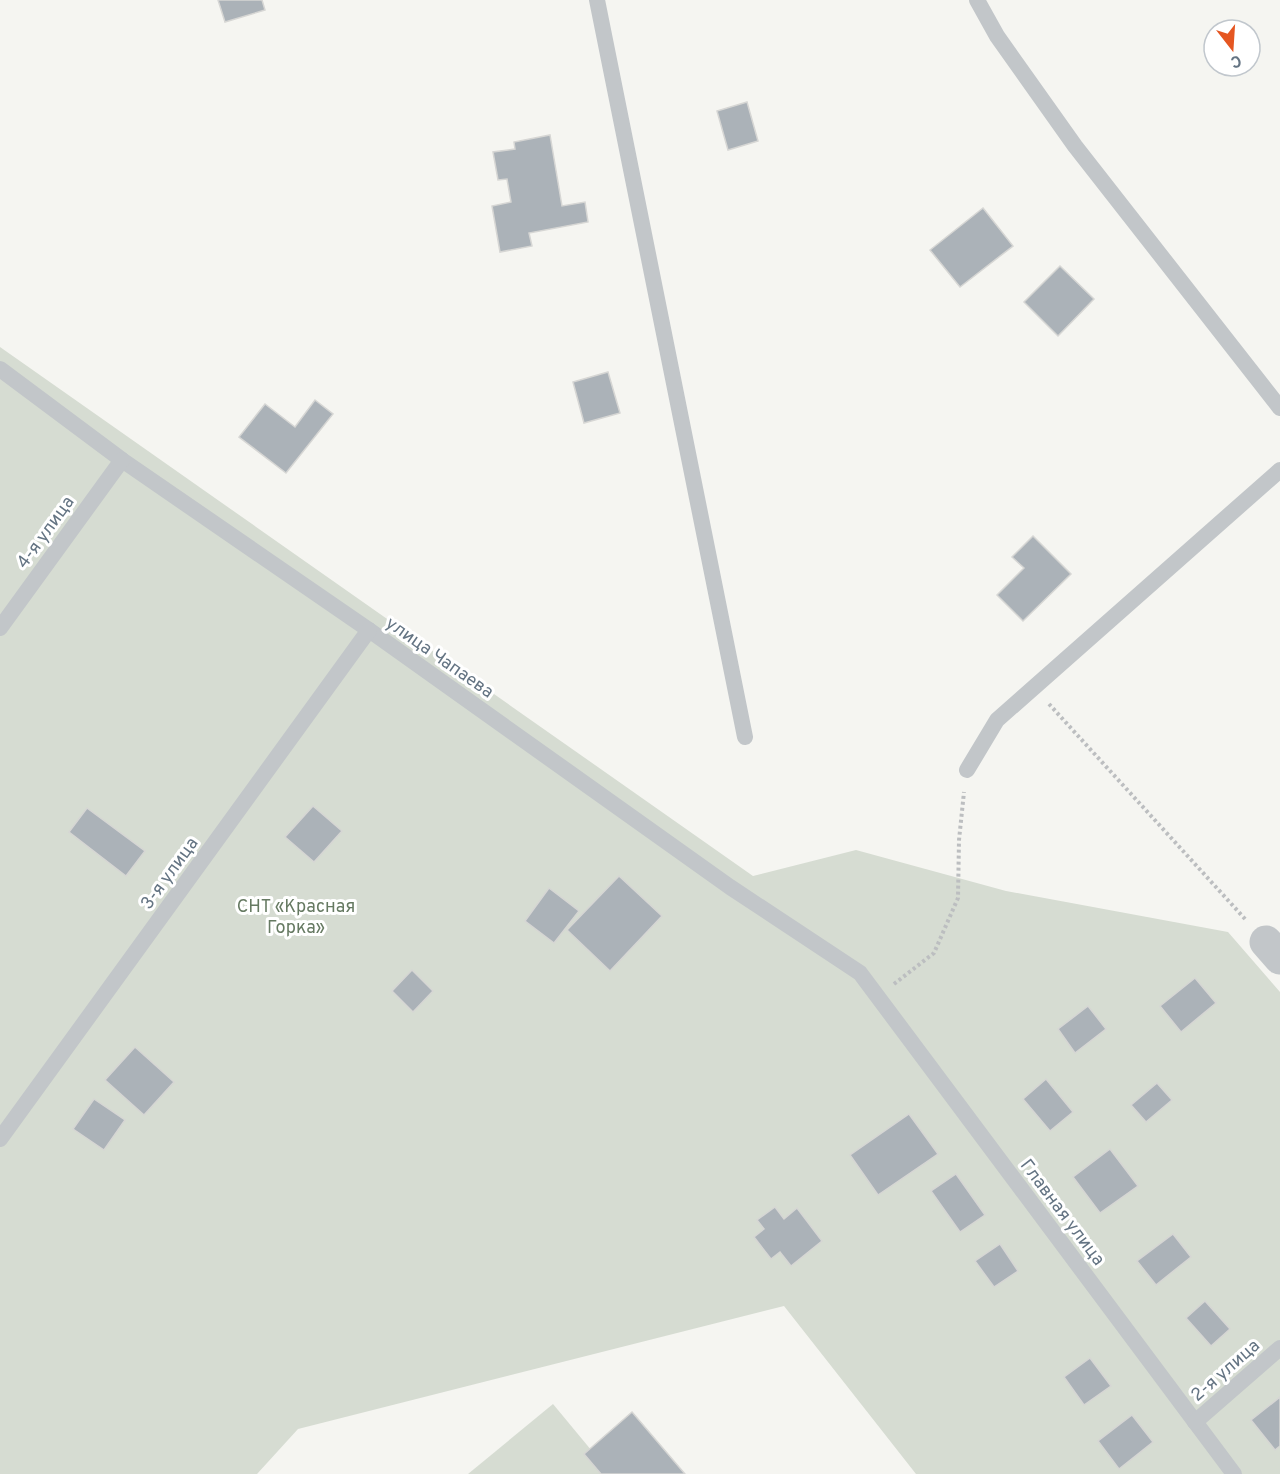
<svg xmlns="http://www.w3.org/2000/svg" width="1280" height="1474" viewBox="0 0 1280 1474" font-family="Overpass,sans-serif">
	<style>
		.green { fill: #d6dcd2 }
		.building { fill: #abb2b8; stroke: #d6d6d4; stroke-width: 1.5 }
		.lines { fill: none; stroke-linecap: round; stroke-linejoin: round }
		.path { stroke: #bcbec0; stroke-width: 4; stroke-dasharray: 3 3; stroke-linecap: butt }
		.lane { stroke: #c2c6c9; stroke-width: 16 }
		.street { stroke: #c2c6c9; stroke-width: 33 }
		.labels { text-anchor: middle; stroke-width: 6; stroke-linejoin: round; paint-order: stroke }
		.street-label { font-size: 18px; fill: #647483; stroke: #fff }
		.park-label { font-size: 18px; fill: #667a62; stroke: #fff }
	</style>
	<rect width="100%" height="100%" fill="#f5f5f1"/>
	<g class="green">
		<path d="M0 347 753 876 856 850 1006 891 1228 932 1280 992V1474H916L784 1306 298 1429 257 1474H0Z"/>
		<path d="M553 1404 611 1474H468Z"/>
	</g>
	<g class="building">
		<path d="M218 0H262L265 10 225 22Z"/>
		<path d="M747 102 758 141 728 150 717 111Z"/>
		<path d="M550 135 562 206 585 202 588 222 529 233 532 246 500 252 492 206 511 202 507 179 498 180 493 152 515 149 514 142Z"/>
		<path d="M983 208 1013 246 960 287 930 250Z"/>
		<path d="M1060 266 1094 299 1058 336 1024 302Z"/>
		<path d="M608 372 620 413 584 423 573 382Z"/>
		<path d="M315 400 333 414 286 473 239 437 265 404 295 427Z"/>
		<path d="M1033 536 1071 574 1023 621 997 595 1024 568 1012 557Z"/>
		<path d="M313 806 342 831 314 862 285 837Z"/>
		<path d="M87 808 145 851 126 876 69 832Z"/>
		<path d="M619 876 662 916 610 971 567 930Z"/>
		<path d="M549 888 579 911 554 943 525 921Z"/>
		<path d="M412 970 433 991 413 1012 392 991Z"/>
		<path d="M1195 978 1216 1003 1181 1032 1160 1006Z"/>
		<path d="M1088 1006 1106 1029 1075 1053 1058 1029Z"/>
		<path d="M135 1047 174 1082 144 1115 105 1080Z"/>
		<path d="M1046 1079 1073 1112 1050 1131 1023 1099Z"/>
		<path d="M1157 1083 1172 1100 1146 1122 1131 1105Z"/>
		<path d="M94 1099 125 1120 104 1150 73 1129Z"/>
		<path d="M909 1114 938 1154 878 1195 850 1155Z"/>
		<path d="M1110 1149 1138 1186 1100 1213 1073 1177Z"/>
		<path d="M956 1174 985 1215 960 1232 931 1191Z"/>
		<path d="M775 1207 784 1219 797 1208 822 1241 791 1266 780 1252 771 1259 754 1237 764 1229 757 1220Z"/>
		<path d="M1173 1234 1191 1257 1156 1285 1137 1261Z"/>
		<path d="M1000 1244 1018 1271 994 1287 975 1261Z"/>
		<path d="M1205 1301 1230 1329 1211 1346 1186 1318Z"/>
		<path d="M1090 1358 1111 1386 1084 1405 1064 1377Z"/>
		<path d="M1280 1397V1446L1275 1450 1251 1420Z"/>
		<path d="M632 1412 685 1474H601L584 1454Z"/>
		<path d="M1132 1415 1153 1442 1119 1469 1098 1441Z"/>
	</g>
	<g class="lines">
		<g class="path">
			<path d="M1049 704 1246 920"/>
			<path d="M894 984 934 953 958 898 959 840 964 792"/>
		</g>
		<g class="lane">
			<path d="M597 0 745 737"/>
			<path d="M977 0 997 36 1075 146 1280 408"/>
			<path d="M0 369 122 460 369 630 730 887 860 973 1234 1474"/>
			<path d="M0 628 122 460"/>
			<path d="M967 770 997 720 1280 470"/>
			<path d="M0 1139 369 630"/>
			<path d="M1195 1422 1280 1348"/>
		</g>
		<path class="street" d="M1266 942 1280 958"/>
	</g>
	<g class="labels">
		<g class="street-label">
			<text transform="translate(45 532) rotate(-54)" y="6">4-я улица</text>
			<text transform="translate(440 657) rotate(35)" y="6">улица Чапаева</text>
			<text transform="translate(169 873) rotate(-54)" y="6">3-я улица</text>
			<text transform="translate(1063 1212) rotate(53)" y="6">Главная улица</text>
			<text transform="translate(1225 1370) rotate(-41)" y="6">2-я улица</text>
		</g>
		<g class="park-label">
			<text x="296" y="912">СНТ «Красная<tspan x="296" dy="21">Горка»</tspan></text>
		</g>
	</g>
	<g transform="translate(1232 48) rotate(163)"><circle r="28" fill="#ffffff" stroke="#c1c7cd" stroke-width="1.5"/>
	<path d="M0-4.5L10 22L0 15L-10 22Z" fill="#e55621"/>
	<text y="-9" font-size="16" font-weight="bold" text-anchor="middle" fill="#647483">С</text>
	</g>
</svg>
